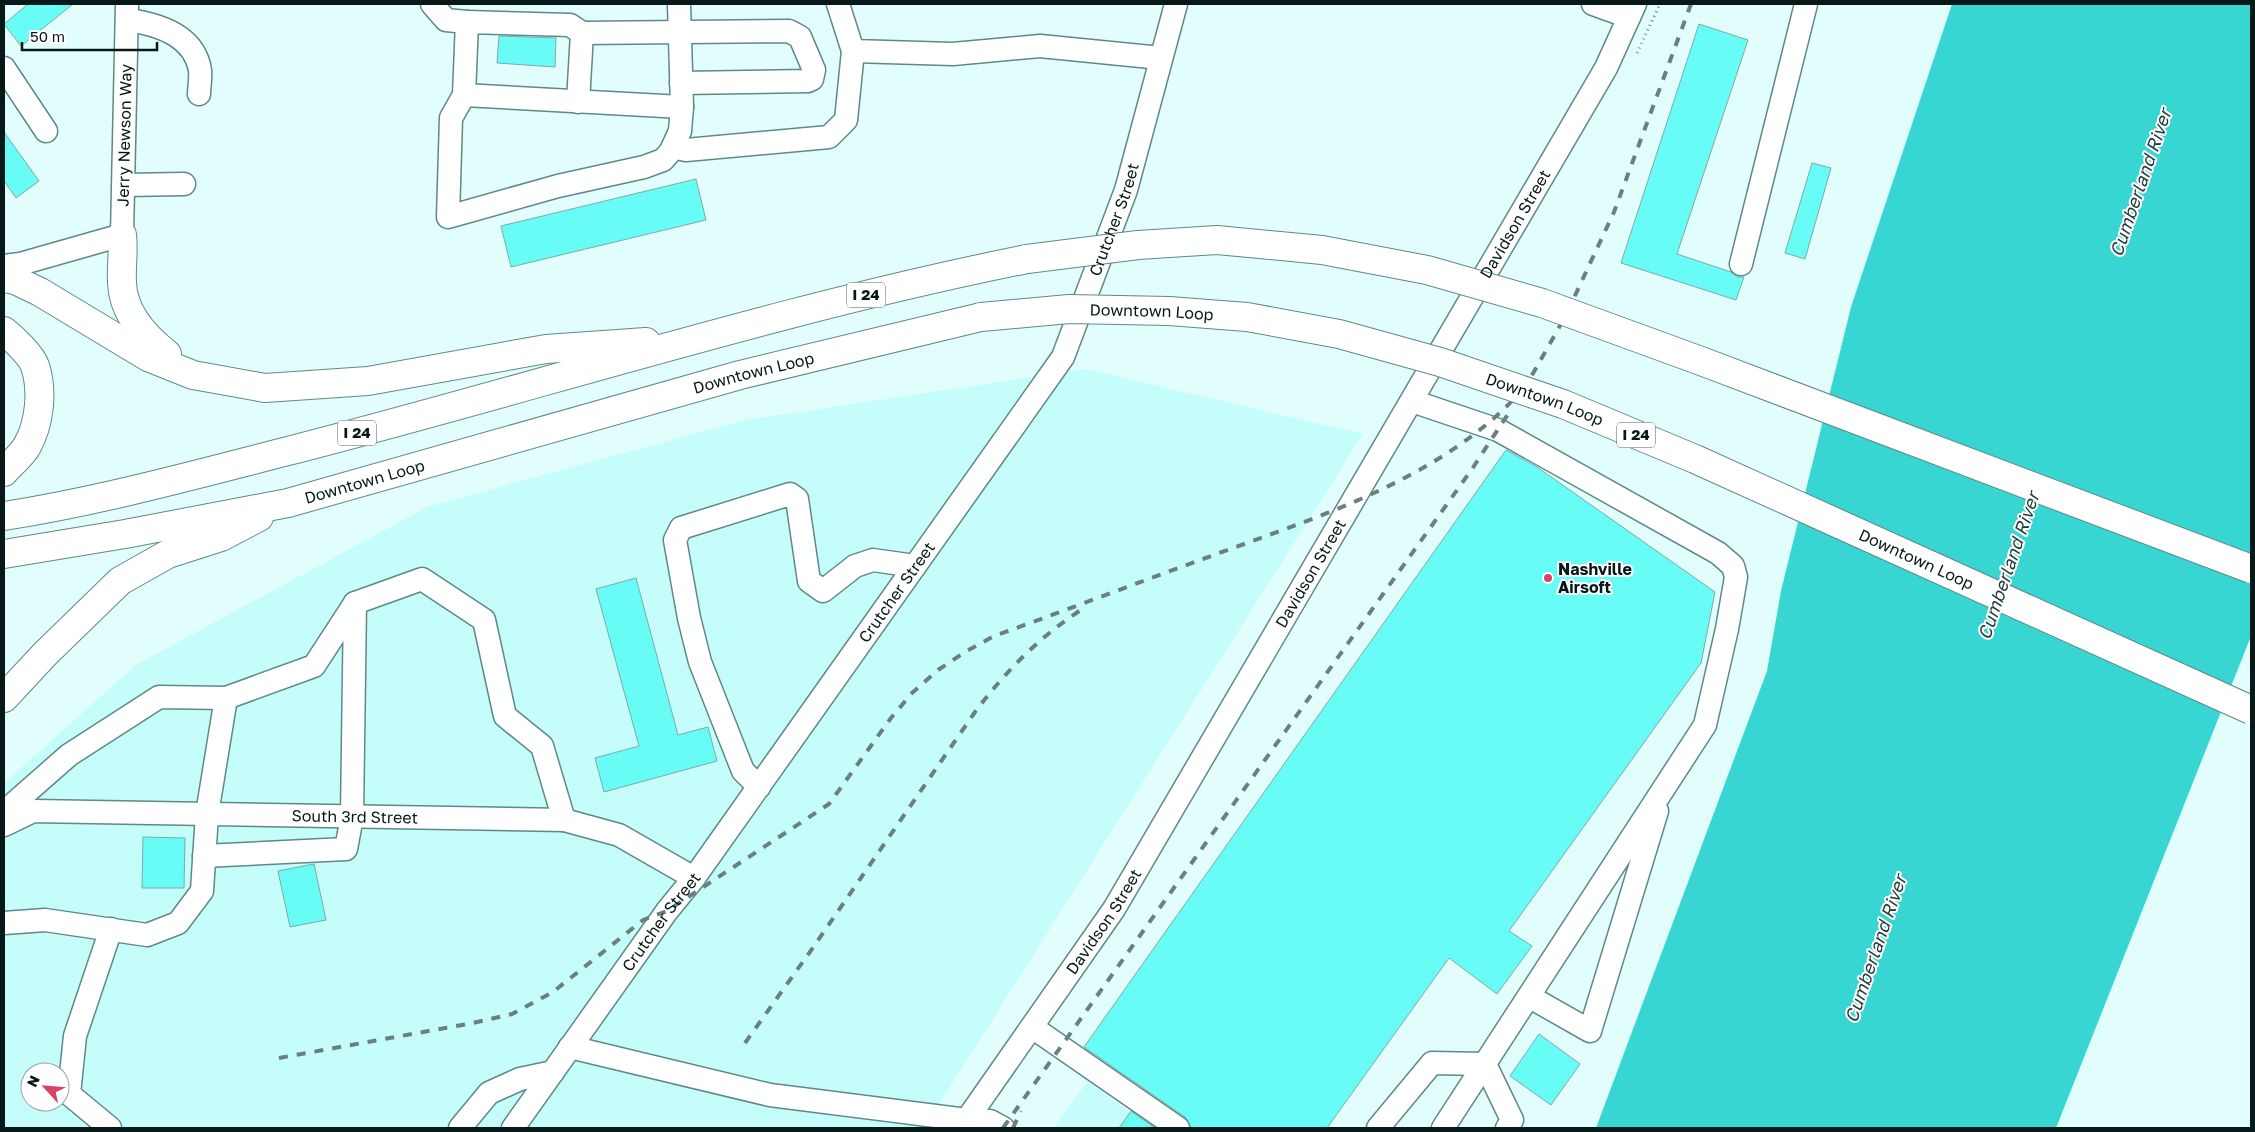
<svg xmlns="http://www.w3.org/2000/svg" width="2255" height="1132" viewBox="0 0 2255 1132" font-family="'Golos Text',sans-serif">
	<style>
		.built { fill: #c4fdfa; fill-rule: evenodd }
		.water { fill: #37d6d2 }
		.building { fill: #68fcf6; stroke: #7eaaa8 }
		.lines { fill: none; stroke-linecap: round; stroke-linejoin: round }
		.minor-casing { stroke: #5e8987; stroke-width: 25 }
		.highway-casing { stroke: #5e8987; stroke-width: 30 }
		.path { stroke: #738a88; stroke-width: 3; stroke-dasharray: 1 4; stroke-linecap: butt }
		.minor { stroke: #fff; stroke-width: 22 }
		.highway { stroke: #fff; stroke-width: 28 }
		.rail { stroke: #69807e; stroke-width: 4; stroke-dasharray: 9 9; stroke-linecap: butt }
		.highway-bridge-casing { stroke: #5e8987; stroke-width: 30; stroke-linecap: butt }
		.highway-bridge { stroke: #fff; stroke-width: 28 }
		.poi-dot { fill: #d44463; stroke: #fff; stroke-width: 2 }
		.labels { text-anchor: middle; stroke-width: 4; stroke-linejoin: round; paint-order: stroke }
		.shield { fill: #fff; stroke: #515d5d; stroke-width: 1 }
		.shield-label { font-size: 15px; font-weight: bold; fill: #061817 }
		.street-label { font-size: 16px; fill: #061817; stroke: #fff }
		.poi-label { font-size: 16px; font-weight: bold; fill: #061817; stroke: #fff; text-anchor: start }
		.water-label { font-size: 18px; font-style: italic; fill: #1f3937; stroke: #fff }
	</style>
	<rect width="100%" height="100%" fill="#e2fefc"/>
	<g class="built">
		<path d="M1086 369 1363 434 924 1128H4V783L136 665 427 507 745 420ZM30 1072H60V1102H30Z"/>
		<path d="M1088 1081 1151 1128H1053Z"/>
	</g>
	<path class="water" d="M1952 4H2251V636L2056 1128H1596L1767 671 1781 591 1851 307Z"/>
	<g class="building">
		<path d="M28 4H73L21 46 4 24Z"/>
		<path d="M1699 24 1748 40 1677 254 1731 272 1737 277H1744L1736 300 1621 263Z"/>
		<path d="M499 36 556 38 555 67 497 63Z"/>
		<path d="M4 132 39 181 16 198 4 181Z"/>
		<path d="M1812 163 1831 168 1805 259 1785 253Z"/>
		<path d="M696 179 706 220 511 267 501 226Z"/>
		<path d="M1506 450 1537 467 1715 592 1701 663 1509 931 1532 946 1497 994 1449 958 1327 1128H1191L1185 1117 1084 1047Z"/>
		<path d="M636 578 678 735 708 727 717 761 604 792 595 758 639 746 596 589Z"/>
		<path d="M143 837 185 838 184 888H142Z"/>
		<path d="M314 864 326 920 290 927 278 871Z"/>
		<path d="M1539 1034 1580 1064 1551 1105 1510 1076Z"/>
		<path d="M1131 1111 1155 1128H1119Z"/>
	</g>
	<g class="lines">
		<defs>
			<g id="minor">
				<path d="M432 4 446 20 467 22"/>
				<path d="M838 4 853 51 953 54 1040 46 1161 58"/>
				<path d="M1593 4 1629 17"/>
				<path d="M127 20C158 24 194 35 200 70 201 78 199 87 199 94"/>
				<path d="M4 68 46 131"/>
				<path d="M681 83 808 81 812 79 814 70 800 37 789 31 582 33 570 25 467 22 464 95 682 107"/>
				<path d="M464 95 451 118 448 217 558 186 644 167 663 160 671 151 680 131 682 107 679 4"/>
				<path d="M578 102 582 33"/>
				<path d="M673 147 686 150 829 137 846 120 853 51"/>
				<path d="M124 185 184 184"/>
				<path d="M1741 264 1806 4"/>
				<path id="s1" d="M4 266 20 264 122 235 127 4"/>
				<path d="M1412 401 1498 430 1718 553 1733 566 1736 577 1727 629 1705 725 1443 1128"/>
				<path d="M759 787 743 771 700 662 689 618 675 540 681 528 790 494 797 499 809 581 823 591 855 566 873 560 915 566"/>
				<path d="M4 812 69 755 159 697 226 698"/>
				<path id="s2" d="M4 825 33 811 564 820 619 835 694 878"/>
				<path d="M204 856 346 849 352 817 355 603 422 579 484 620 505 716 542 746 564 820"/>
				<path d="M4 923 45 920 147 935 178 923 202 891 207 814 226 698 314 666 355 603"/>
				<path d="M1530 997 1590 1031 1657 811"/>
				<path d="M1032 1027 1178 1128"/>
				<path d="M570 1047 770 1095 967 1120 990 1121 1003 1128"/>
				<path d="M1485 1064 1512 1120 1507 1128"/>
				<path d="M110 1128 69 1094 75 1036 111 929"/>
				<path d="M460 1128 489 1093 520 1079 553 1072"/>
				<path id="s3" d="M513 1128 667 911 694 878 1063 357 1126 190 1176 4"/>
				<path id="s4" d="M961 1128 1114 909 1606 68 1635 4"/>
				<path d="M1378 1128 1432 1063 1485 1064"/>
			</g>
			<g id="highway">
				<path d="M122 235C124 251 121 266 122 283 123 313 144 336 167 354"/>
				<path d="M4 278 15 280 40 292 148 357 193 375 265 388 368 381 546 349 646 342"/>
				<path d="M4 331C13 338 31 355 35 366 43 390 40 423 27 446 22 455 11 464 4 472"/>
				<path d="M4 516C100 501 194 475 288 451 534 388 777 309 1027 259"/>
				<path id="s5" d="M4 554 125 534 288 503 740 375 981 317"/>
				<path d="M4 698 45 654 120 581 168 554 221 537 259 517"/>
			</g>
		</defs>
		<use href="#minor" class="minor-casing"/>
		<use href="#highway" class="highway-casing"/>
		<path class="path" d="M1637 53 1660 4"/>
		<use href="#minor" class="minor"/>
		<use href="#highway" class="highway"/>
		<g class="rail">
			<path d="M1523 391 1565 317 1614 212 1691 4"/>
			<path d="M745 1043 812 949 975 712C1006 671 1040 636 1084 608"/>
			<path d="M279 1058 473 1023 512 1014 553 992 643 920 667 911 829 804 891 718 912 693 938 670 965 652 994 636C1064 611 1134 584 1203 559 1316 517 1444 480 1526 386"/>
			<path d="M1003 1128 1472 469 1512 408"/>
			<path d="M1013 1128 1021 1111"/>
		</g>
		<defs>
			<g id="highway-bridge">
				<path d="M1027 259 1138 245 1217 240 1322 250 1427 270 1542 303 1701 361 2251 569"/>
				<path id="s6" d="M981 317 1069 309 1169 311 1247 317 1339 334 1440 362 1563 404 1695 459 2251 710"/>
			</g>
		</defs>
		<use href="#highway-bridge" class="highway-bridge-casing"/>
		<use href="#highway-bridge" class="highway-bridge"/>
	</g>
	<circle class="poi-dot" cx="1548" cy="578" r="5"/>
	<g class="labels">
		<g class="shield">
			<rect x="847" y="282.5" width="38" height="25" rx="4"/>
			<rect x="338" y="420.5" width="38" height="25" rx="4"/>
			<rect x="1617" y="422.5" width="38" height="25" rx="4"/>
		</g>
		<g class="shield-label">
			<text x="866" y="300">I 24</text>
			<text x="357" y="438">I 24</text>
			<text x="1636" y="440">I 24</text>
		</g>
		<g class="street-label">
			<text dy="6" stroke="none"><textPath href="#s1" startOffset="222">Jerry Newson Way</textPath></text>
			<text dy="6" stroke="none"><textPath href="#s3" startOffset="1094">Crutcher Street</textPath></text>
			<text dy="6" stroke="none"><textPath href="#s4" startOffset="1061">Davidson Street</textPath></text>
			<text dy="6" stroke="none"><textPath href="#s6" startOffset="171">Downtown Loop</textPath></text>
			<text dy="6" stroke="none"><textPath href="#s5" startOffset="772">Downtown Loop</textPath></text>
			<text dy="6" stroke="none"><textPath href="#s6" startOffset="576">Downtown Loop</textPath></text>
			<text dy="6" stroke="none"><textPath href="#s5" startOffset="368">Downtown Loop</textPath></text>
			<text dy="6" stroke="none"><textPath href="#s6" startOffset="981">Downtown Loop</textPath></text>
			<text dy="6" stroke="none"><textPath href="#s4" startOffset="656">Davidson Street</textPath></text>
			<text dy="6" stroke="none"><textPath href="#s3" startOffset="659">Crutcher Street</textPath></text>
			<text dy="6" stroke="none"><textPath href="#s2" startOffset="354">South 3rd Street</textPath></text>
			<text dy="6" stroke="none"><textPath href="#s4" startOffset="251">Davidson Street</textPath></text>
			<text dy="6" stroke="none"><textPath href="#s3" startOffset="254">Crutcher Street</textPath></text>
		</g>
		<g class="poi-label">
			<text x="1558" y="575">Nashville<tspan x="1558" dy="18">Airsoft</tspan></text>
		</g>
		<g class="water-label">
			<text transform="translate(2141 183) rotate(-71)" y="6">Cumberland River</text>
			<text transform="translate(2009 566) rotate(-71)" y="6">Cumberland River</text>
			<text transform="translate(1876 949) rotate(-71)" y="6">Cumberland River</text>
		</g>
	</g>
	<rect width="2255" height="1132" fill="none" stroke="#061817" stroke-width="10"/>
	<g transform="translate(45 1087) rotate(296)"><circle r="24" fill="#ffffff" stroke="#9ba3a2"/>
	<path d="M0-4L9 19L0 12L-9 19Z" fill="#d44463"/>
	<text y="-8" font-size="14" font-weight="bold" text-anchor="middle" fill="#061817">N</text>
	</g>
	<path d="M22 42v8h135v-8" fill="none" stroke="#061817" stroke-width="2.5"/>
	<text x="30" y="42" font-size="15" fill="#061817" stroke="#ffffff" stroke-width="4" paint-order="stroke">50 m</text>
</svg>
